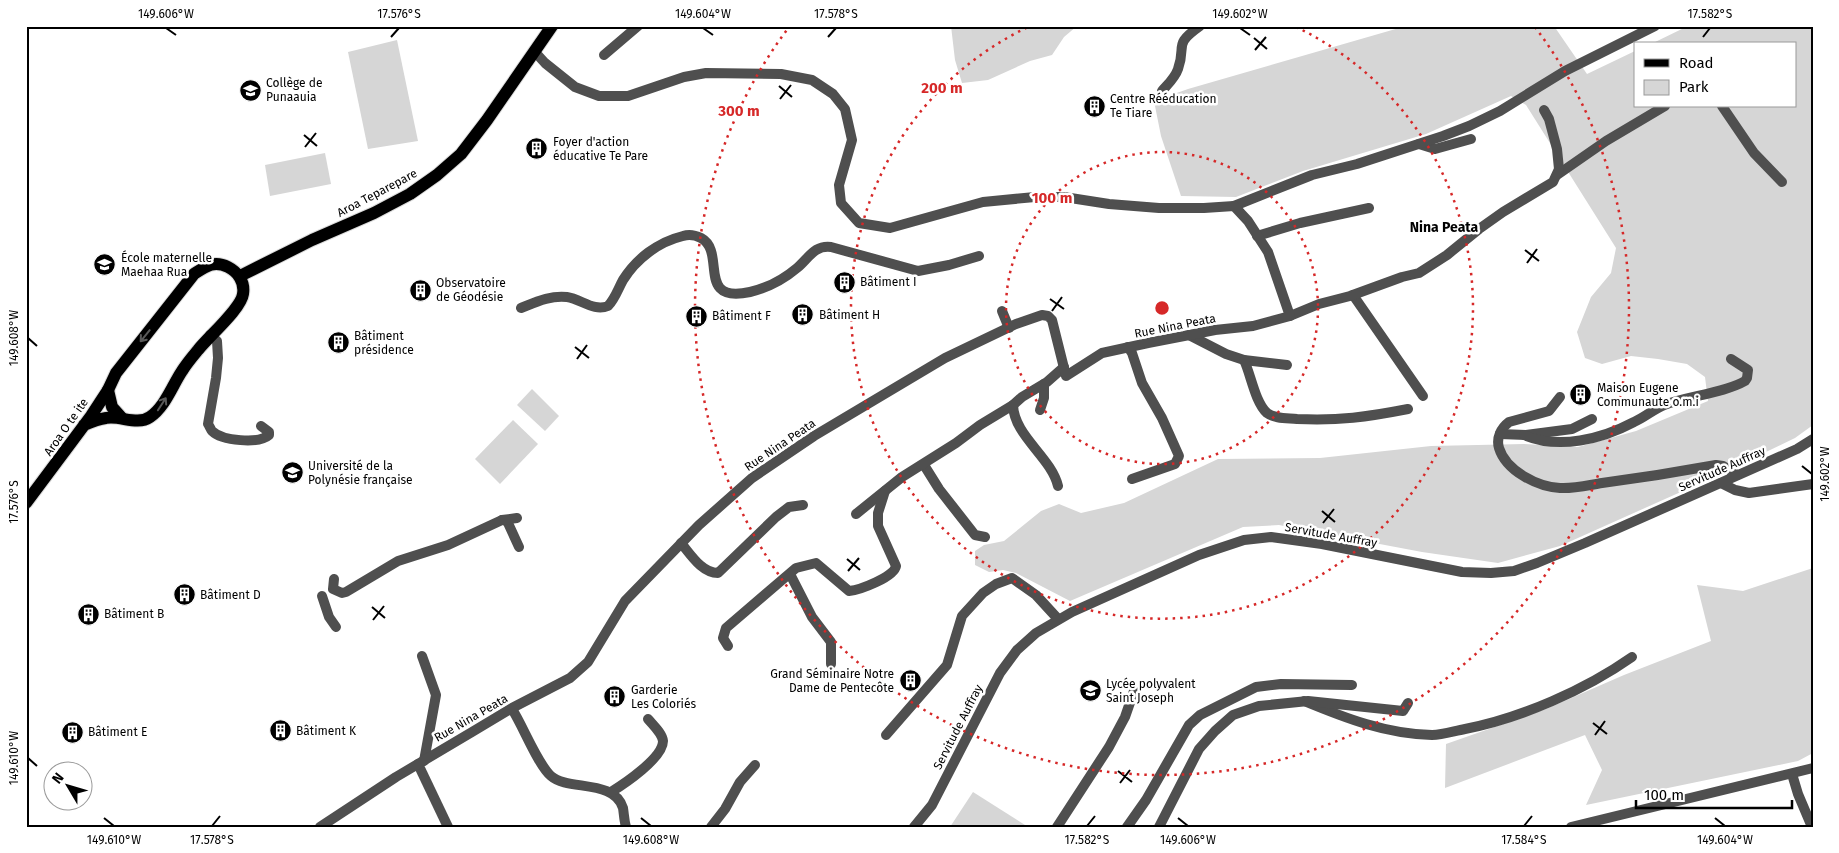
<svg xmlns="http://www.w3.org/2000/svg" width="1839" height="853" viewBox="0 0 1839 853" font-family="'Fira Sans',sans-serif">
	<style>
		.green { fill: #d6d6d6 }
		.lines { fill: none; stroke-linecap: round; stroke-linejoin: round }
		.major-casing { stroke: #dbdbdb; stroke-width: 14 }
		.minor { stroke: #4f4f4f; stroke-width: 10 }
		.major { stroke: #000; stroke-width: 12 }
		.oneway { stroke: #595959 }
		.ticks { fill: none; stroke: #000; stroke-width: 2 }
		.ring { fill: none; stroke: #d62828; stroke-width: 2.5; stroke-dasharray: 2.5 5 }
		.labels { text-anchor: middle; stroke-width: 5; stroke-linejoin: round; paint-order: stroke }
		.poi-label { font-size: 12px; fill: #000; stroke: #fff; text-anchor: start }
		.street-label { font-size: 12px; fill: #000; stroke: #fff }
		.neighbourhood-label { font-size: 14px; font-weight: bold; fill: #000; stroke: #fff }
		.centre { fill: #d62828; stroke: #fff; stroke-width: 2.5 }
		.ring-label { font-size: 15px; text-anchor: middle; font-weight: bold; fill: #d62828; stroke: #fff; stroke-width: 5; stroke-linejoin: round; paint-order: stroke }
		.neatline { fill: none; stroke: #000; stroke-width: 2 }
		.ticks-label { font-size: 12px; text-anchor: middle; fill: #000 }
	</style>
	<rect width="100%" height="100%" fill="#fff"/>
	<g class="green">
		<path d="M951 26H1077L1064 37 1052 55 1030 61 988 80 962 83 955 60Z"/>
		<path d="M1406 26H1554L1587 74 1635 51V106H1795V44H1651L1688 26H1813V425L1795 438 1712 478 1560 546 1498 563 1422 552 1279 525 1243 527 1070 601 1016 573 1003 570 989 572 975 565V551L984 545 1004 541 1041 511 1059 504 1081 513 1124 503 1218 459 1320 458 1431 446 1524 444 1578 447 1636 431 1708 401 1705 377 1687 364 1658 359 1631 356 1602 364 1585 358 1577 332 1591 297 1611 273 1616 248 1526 105 1511 96 1426 134 1303 171 1236 197 1181 196 1161 136 1154 101 1188 89Z"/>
		<path d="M397 40 418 141 368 149 348 52Z"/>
		<path d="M325 153 331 184 270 196 265 165Z"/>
		<path d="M532 389 559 416 545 431 517 405Z"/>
		<path d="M513 420 538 444 500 484 475 459Z"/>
		<path d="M1813 568V753L1798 761 1586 805 1602 770 1585 735 1445 788 1446 744 1546 709 1624 675 1711 641 1697 585 1743 591Z"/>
		<path d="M973 792 1025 825 1023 827H950Z"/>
	</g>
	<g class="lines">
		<defs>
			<g id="major">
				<path d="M240 276 312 240 374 213 410 194 437 175 461 154 487 120 552 26"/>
				<path d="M108 390 112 407 121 417"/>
				<path d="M26 503 91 416 108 390 116 373 194 274C206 266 214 260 228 267 238 272 245 282 243 294 241 309 209 336 198 350 193 356 187 363 182 371 172 386 165 407 150 417 137 426 120 415 106 418 98 419 91 422 84 425"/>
			</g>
		</defs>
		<use href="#major" class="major-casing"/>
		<g class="minor">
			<path d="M604 55 638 26"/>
			<path d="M1162 91C1168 84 1175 78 1178 69 1187 44 1172 46 1200 26"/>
			<path d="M1722 106 1754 153 1782 182"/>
			<path d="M1419 144 1435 149 1471 139"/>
			<path d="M1557 175 1606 141 1665 106"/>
			<path d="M1234 206 1312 175 1357 164 1443 136 1469 126 1500 111 1565 71 1655 26"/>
			<path d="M1257 236 1300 223 1369 208"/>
			<path d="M1353 295 1423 396"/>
			<path d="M521 308C536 302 551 295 567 297 581 299 594 312 608 306 615 299 618 289 623 280 636 259 658 242 683 236 689 234 695 235 701 238 727 252 695 304 750 292 767 288 784 279 797 268 809 258 814 245 831 247L918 271 949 265 979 256"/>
			<path d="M1002 311 1009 328"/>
			<path d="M1290 316 1319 304 1350 296 1402 277 1419 273 1447 255 1479 229 1503 212 1553 182 1559 169 1557 149 1549 119 1544 110"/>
			<path d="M210 335 217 341 218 358 216 378 208 424C209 425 211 430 212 431 222 441 259 444 269 435V432L261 426"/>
			<path d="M1189 335 1226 354 1244 360 1287 365"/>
			<path d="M1128 347 1132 353 1142 383 1162 418 1179 456 1175 464 1132 479"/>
			<path d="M1244 360C1251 375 1255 402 1267 413 1275 419 1287 418 1297 419 1339 421 1367 417 1408 409"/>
			<path d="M1560 397 1549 411 1509 422C1501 428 1496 438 1499 448 1506 471 1538 487 1560 488 1573 489 1589 485 1602 483 1640 478 1678 472 1716 465L1723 466 1737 475"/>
			<path d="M1013 405C1014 436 1051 457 1058 486"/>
			<path d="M1040 410 1044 398V384"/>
			<path d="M1500 434 1526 435 1572 429 1592 419"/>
			<path d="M1524 435C1559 450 1602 439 1634 422 1645 417 1654 409 1664 405 1688 396 1724 393 1745 381L1747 378 1748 370 1731 359"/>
			<path d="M924 465 939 489 975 535 985 537"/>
			<path d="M1721 483 1735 490 1749 493 1813 484"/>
			<path d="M856 514 902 477 956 443 980 425 1013 405 1022 397 1047 382 1064 367"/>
			<path d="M502 520H505L508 523 519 547"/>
			<path d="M681 543C691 555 702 573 718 573L776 517 789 507 803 505"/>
			<path d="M790 574 812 617 831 642V664"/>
			<path d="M334 579 333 589 342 593 346 592 398 561 448 545 502 520 517 518"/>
			<path d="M322 596 329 617 336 627"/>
			<path d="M728 646 723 638 726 628 796 568 816 563 849 591C860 590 894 577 896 566L878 526V513L885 491"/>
			<path d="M422 656 436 695 424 761"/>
			<path d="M1304 701C1345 718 1386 734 1432 735 1443 735 1454 731 1465 729 1521 718 1585 690 1632 657"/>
			<path d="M512 709C523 726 538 765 551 776 568 791 614 779 623 808 624 814 624 820 626 827"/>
			<path d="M886 735 947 665 962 616 983 593 996 584 1012 578 1036 595 1058 619"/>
			<path d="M418 764 448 827"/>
			<path d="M1792 774 1798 794 1812 827"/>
			<path d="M611 792C624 784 663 758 663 741 662 733 653 725 648 719"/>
			<path d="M320 827 396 777 472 732 512 708 570 678 588 662 625 601 699 525 752 478 814 436 945 358 1016 324 1042 315 1048 316 1052 320 1066 376 1102 353 1148 343 1215 330 1253 326 1290 316 1268 252 1248 221 1234 206 1204 208H1159L1109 204 1064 197H1035L983 202 890 228 859 223 841 203 839 185 852 140 845 109 833 94 812 80 781 74 706 73 684 77 628 96H599L575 87 545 63 535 52"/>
			<path d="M711 827 725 809 740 782 755 765"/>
			<path d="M914 827 932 805 1000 673 1017 650 1036 633 1072 612 1199 555 1244 540 1271 537 1322 544 1462 572 1491 573 1514 571 1537 563 1585 543 1797 449 1813 439"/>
			<path d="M1057 827 1109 747 1125 717 1134 691"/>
			<path d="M1127 827 1146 800 1189 725 1200 715 1256 687 1281 684 1352 685"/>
			<path d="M1159 827 1199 749 1215 731 1233 715 1259 706 1308 701 1403 711 1408 703"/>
			<path d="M1571 827 1813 768"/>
		</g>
		<use href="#major" class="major"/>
	</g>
	<defs><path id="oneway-shaft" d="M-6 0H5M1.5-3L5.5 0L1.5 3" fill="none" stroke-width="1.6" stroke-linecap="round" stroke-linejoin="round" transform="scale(1.25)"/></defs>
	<g class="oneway">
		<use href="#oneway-shaft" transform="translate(145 336) rotate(129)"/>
		<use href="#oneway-shaft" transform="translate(162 404) rotate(-57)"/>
	</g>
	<path class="ticks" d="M166 28 176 35M703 28 713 35M1240 28 1250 35M391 37 399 28M828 37 836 28M1703 37 1710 28M1254 38 1267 49M1255 50 1266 37M779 86 792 97M780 99 791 85M304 135 317 146M305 147 316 133M1525 250 1539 261M1527 263 1537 249M1050 299 1064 309M1052 311 1062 297M28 338 37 346M575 347 589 358M577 359 587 345M100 395 114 406M102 407 112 394M1802 466 1812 474M28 502 35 493M1322 511 1335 522M1323 523 1334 509M847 559 860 570M848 571 859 558M372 607 385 618M373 620 384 606M1593 723 1607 734M1595 735 1605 721M28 758 37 766M1118 771 1132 782M1120 783 1130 770M104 818 114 826M641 818 651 826M1178 818 1188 826M1715 818 1725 826M212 826 220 816M1087 826 1095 816M1524 826 1532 816"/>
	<g class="ring">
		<circle cx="1162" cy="308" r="156"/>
		<path d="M1296 27A311 311 0 1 1 1028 27"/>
		<path d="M1535 27A467 467 0 1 1 789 27"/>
	</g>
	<defs>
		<symbol id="school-disc" viewBox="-11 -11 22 22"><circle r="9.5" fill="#000" stroke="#fff"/><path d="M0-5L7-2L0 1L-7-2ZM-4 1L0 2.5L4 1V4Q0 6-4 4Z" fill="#fff"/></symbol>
		<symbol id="building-disc" viewBox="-11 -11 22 22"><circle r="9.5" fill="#000" stroke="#fff"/><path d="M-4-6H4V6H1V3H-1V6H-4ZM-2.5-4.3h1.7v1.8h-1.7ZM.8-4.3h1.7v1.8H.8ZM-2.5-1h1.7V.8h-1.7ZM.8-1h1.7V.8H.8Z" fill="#fff"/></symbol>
		<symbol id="university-disc" viewBox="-11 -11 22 22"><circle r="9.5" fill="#000" stroke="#fff"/><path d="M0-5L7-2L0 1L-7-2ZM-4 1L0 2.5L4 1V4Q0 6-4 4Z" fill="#fff"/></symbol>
	</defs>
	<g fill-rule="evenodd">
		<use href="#school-disc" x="238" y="78" width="25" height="25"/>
		<use href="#building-disc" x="1082" y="94" width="25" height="25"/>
		<use href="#building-disc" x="524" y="136" width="25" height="25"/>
		<use href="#school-disc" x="92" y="252" width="25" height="25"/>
		<use href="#building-disc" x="832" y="270" width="25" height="25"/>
		<use href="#building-disc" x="408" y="278" width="25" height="25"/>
		<use href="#building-disc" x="790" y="302" width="25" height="25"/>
		<use href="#building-disc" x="684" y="304" width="25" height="25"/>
		<use href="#building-disc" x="326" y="330" width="25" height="25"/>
		<use href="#building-disc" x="1568" y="382" width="25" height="25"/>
		<use href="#university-disc" x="280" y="460" width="25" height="25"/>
		<use href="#building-disc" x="172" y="582" width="25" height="25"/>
		<use href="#building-disc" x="76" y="602" width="25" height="25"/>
		<use href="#building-disc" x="898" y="668" width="25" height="25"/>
		<use href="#school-disc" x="1078" y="678" width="25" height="25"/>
		<use href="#building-disc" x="602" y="684" width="25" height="25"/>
		<use href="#building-disc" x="268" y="718" width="25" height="25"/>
		<use href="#building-disc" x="60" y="720" width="25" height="25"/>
	</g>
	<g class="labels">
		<g class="poi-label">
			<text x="266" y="87">Collège de<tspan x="266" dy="14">Punaauia</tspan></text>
			<text x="1110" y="103">Centre Rééducation<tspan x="1110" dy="14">Te Tiare</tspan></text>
			<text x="553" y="146">Foyer d'action<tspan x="553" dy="14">éducative Te Pare</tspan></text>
			<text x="121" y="262">École maternelle<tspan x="121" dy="14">Maehaa Rua</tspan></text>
			<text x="860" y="286">Bâtiment I</text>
			<text x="436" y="287">Observatoire<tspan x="436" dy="14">de Géodésie</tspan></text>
			<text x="819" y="319">Bâtiment H</text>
			<text x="712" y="320">Bâtiment F</text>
			<text x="354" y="340">Bâtiment<tspan x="354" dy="14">présidence</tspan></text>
			<text x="1597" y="392">Maison Eugene<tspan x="1597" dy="14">Communaute o.m.i</tspan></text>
			<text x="308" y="470">Université de la<tspan x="308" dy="14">Polynésie française</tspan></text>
			<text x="200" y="599">Bâtiment D</text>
			<text x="104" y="618">Bâtiment B</text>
			<text x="894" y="678" text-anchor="end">Grand Séminaire Notre<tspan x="894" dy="14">Dame de Pentecôte</tspan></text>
			<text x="1106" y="688">Lycée polyvalent<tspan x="1106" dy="14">Saint Joseph</tspan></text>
			<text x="631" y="694">Garderie<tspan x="631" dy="14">Les Coloriés</tspan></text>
			<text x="296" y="735">Bâtiment K</text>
			<text x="88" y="736">Bâtiment E</text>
		</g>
		<g class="street-label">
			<text transform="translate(377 193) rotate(-28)" y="4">Aroa Teparepare</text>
			<text transform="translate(1175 326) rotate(-11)" y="4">Rue Nina Peata</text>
			<text transform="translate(66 427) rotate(-55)" y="4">Aroa O te ite</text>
			<text transform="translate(780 445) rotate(-34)" y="4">Rue Nina Peata</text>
			<text transform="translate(1722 469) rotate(-24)" y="4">Servitude Auffray</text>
			<text transform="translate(1331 535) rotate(10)" y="4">Servitude Auffray</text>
			<text transform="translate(471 718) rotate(-30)" y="4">Rue Nina Peata</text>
			<text transform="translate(958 727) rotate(-63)" y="4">Servitude Auffray</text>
		</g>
		<g class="neighbourhood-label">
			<text x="1444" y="232">Nina Peata</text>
		</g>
	</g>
	<circle cx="1162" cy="308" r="8" class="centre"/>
	<g class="ring-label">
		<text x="942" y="93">200 m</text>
		<text x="739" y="116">300 m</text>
		<text x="1052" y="203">100 m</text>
	</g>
	<rect width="1839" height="853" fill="none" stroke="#ffffff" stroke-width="55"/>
	<rect x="1634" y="42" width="162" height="65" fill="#ffffff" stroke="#999999"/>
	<rect x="1644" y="59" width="25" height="8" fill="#000000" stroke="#999999"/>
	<text x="1679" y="68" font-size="15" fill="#000000">Road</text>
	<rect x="1644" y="80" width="25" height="15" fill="#d6d6d6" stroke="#999999"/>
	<text x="1679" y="92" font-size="15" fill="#000000">Park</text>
	<g transform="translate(68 786) rotate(308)"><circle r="24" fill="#ffffff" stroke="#999999"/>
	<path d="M0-4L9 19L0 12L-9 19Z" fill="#000000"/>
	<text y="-8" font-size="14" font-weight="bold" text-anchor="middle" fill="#000000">N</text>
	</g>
	<path d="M1636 800v8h156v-8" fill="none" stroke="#000000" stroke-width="2.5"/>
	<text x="1644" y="800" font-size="15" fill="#000000" stroke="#ffffff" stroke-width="4" paint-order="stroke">100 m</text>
	<rect x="28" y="28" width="1784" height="798" class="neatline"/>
	<g class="ticks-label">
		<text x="166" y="18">149.606°W</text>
		<text x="399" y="18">17.576°S</text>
		<text x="703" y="18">149.604°W</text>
		<text x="836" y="18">17.578°S</text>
		<text x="1240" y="18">149.602°W</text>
		<text x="1710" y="18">17.582°S</text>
		<text transform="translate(14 338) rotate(-90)" y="4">149.608°W</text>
		<text transform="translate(1825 474) rotate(-90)" y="4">149.602°W</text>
		<text transform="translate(14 502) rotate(-90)" y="4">17.576°S</text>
		<text transform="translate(14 758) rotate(-90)" y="4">149.610°W</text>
		<text x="114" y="844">149.610°W</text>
		<text x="212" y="844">17.578°S</text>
		<text x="651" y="844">149.608°W</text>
		<text x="1087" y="844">17.582°S</text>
		<text x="1188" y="844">149.606°W</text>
		<text x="1524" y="844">17.584°S</text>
		<text x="1725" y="844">149.604°W</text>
	</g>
</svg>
